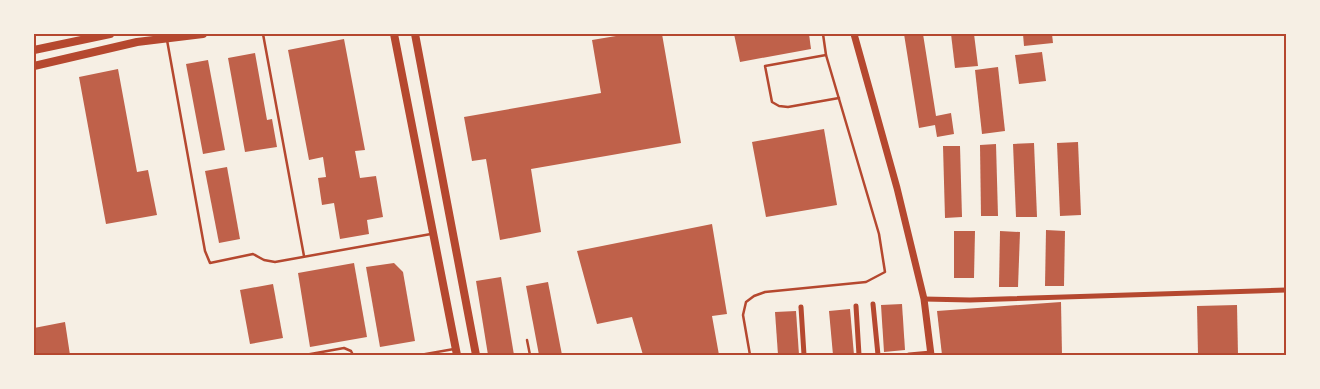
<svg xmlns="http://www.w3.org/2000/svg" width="1320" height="389" viewBox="0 0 1320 389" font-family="Cabin,sans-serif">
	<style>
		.building { fill: #bf614a }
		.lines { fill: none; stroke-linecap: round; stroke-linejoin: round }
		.service { stroke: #b5482f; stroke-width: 2.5 }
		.minor { stroke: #b5482f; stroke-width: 5 }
		.tertiary { stroke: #b5482f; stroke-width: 7 }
		.secondary { stroke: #b5482f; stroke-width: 8 }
		.neatline { fill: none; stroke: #b5482f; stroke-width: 2 }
	</style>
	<rect width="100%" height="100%" fill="#f6efe4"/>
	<g class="building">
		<path d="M628 34H662L681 143 531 169 541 232 500 240 486 159 472 161 464 117 601 93 592 40Z"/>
		<path d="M734 34H809L811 49 740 62Z"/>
		<path d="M904 34H923L936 116 951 113 954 134 937 137 935 125 919 128Z"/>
		<path d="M951 34H974L978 66 955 68Z"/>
		<path d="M1023 34H1052L1053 43 1024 46Z"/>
		<path d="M344 39 365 150 355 151 360 178 376 176 383 217 367 220 369 234 340 239 334 203 322 205 318 178 326 177 323 157 309 160 288 50Z"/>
		<path d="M1042 52 1046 81 1019 84 1015 55Z"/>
		<path d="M255 53 267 120 272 119 277 147 245 152 228 58Z"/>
		<path d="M208 60 225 150 203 154 186 64Z"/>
		<path d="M998 67 1005 131 982 134 975 70Z"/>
		<path d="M118 69 137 172 148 170 157 215 106 224 79 77Z"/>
		<path d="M824 129 837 205 766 217 752 142Z"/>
		<path d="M1078 142 1081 215 1060 216 1057 143Z"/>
		<path d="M1034 143 1037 217H1016L1013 144Z"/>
		<path d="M996 144 998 216H981L980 145Z"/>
		<path d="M943 146H960L962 217 945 218Z"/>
		<path d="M227 167 240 239 219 243 205 171Z"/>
		<path d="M712 224 727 314 712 316 719 355H643L632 317 597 324 577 251Z"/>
		<path d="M1046 230 1065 231 1064 286H1045Z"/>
		<path d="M954 231H975L974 278H954Z"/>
		<path d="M1000 231 1020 232 1018 287H999Z"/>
		<path d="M354 263 367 337 310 347 298 273Z"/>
		<path d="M394 263 403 272 415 341 380 347 366 267Z"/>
		<path d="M501 277 514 355H488L476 281Z"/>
		<path d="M548 282 562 355H539L526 286Z"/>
		<path d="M273 284 283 338 250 344 240 290Z"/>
		<path d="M1061 302 1062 355H942L937 311Z"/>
		<path d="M902 304 905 350 884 352 881 305Z"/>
		<path d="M1237 305 1238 355H1198L1197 306Z"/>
		<path d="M850 309 854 355H833L829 311Z"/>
		<path d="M796 311 799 355H778L775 312Z"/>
		<path d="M65 322 70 355H34V328Z"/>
	</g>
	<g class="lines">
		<g class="service">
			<path d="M263 34 304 256"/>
			<path d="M167 40 205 251 210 263 253 254 264 260 275 262 431 234"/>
			<path d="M826 55 765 66 772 102 779 106 788 107 839 98"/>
			<path d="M527 340 530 355"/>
			<path d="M305 355 344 348 351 351 353 355"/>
			<path d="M420 355 454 349"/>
			<path d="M750 355 743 315 746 302 754 296 765 292 866 282 885 272 879 234 826 55 823 34"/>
		</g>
		<g class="minor">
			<path d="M924 299 970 300 1286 290"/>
			<path d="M873 304 878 355"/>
			<path d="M856 306 859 355"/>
			<path d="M801 307 804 355"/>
			<path d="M909 355 931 353"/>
		</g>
		<path class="tertiary" d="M854 34 897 188 924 299 931 355"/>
		<g class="secondary">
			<path d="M394 34 457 355"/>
			<path d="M415 34 476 355"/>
			<path d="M34 50 110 34"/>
			<path d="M34 66 137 42 203 34"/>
		</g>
	</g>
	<rect width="1320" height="389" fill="none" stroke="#f6efe4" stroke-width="70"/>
	<rect x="35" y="35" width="1250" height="319" class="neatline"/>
</svg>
